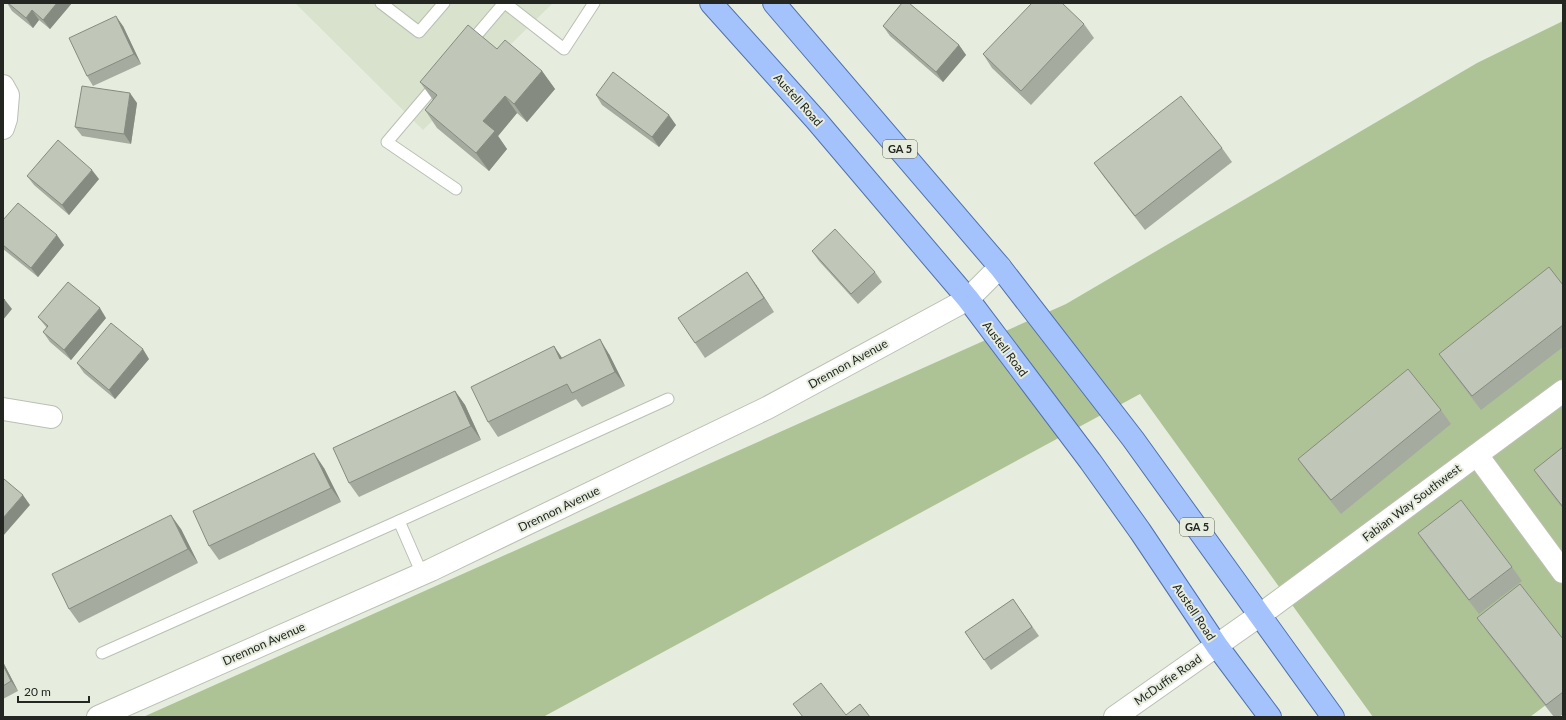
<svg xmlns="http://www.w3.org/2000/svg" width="1566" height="720" viewBox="0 0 1566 720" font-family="Lato,sans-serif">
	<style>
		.built { fill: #d8e2cd }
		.green { fill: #aec395 }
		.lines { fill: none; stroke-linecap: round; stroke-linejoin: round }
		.service-casing { stroke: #bac0b2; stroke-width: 13 }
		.minor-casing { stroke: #bac0b2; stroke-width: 24 }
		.tertiary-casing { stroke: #bac0b2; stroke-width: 24 }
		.primary-casing { stroke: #5071ad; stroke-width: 24 }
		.service { stroke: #fff; stroke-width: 11 }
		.minor { stroke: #fff; stroke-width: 22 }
		.tertiary { stroke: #fff; stroke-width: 22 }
		.primary { stroke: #a4c2fb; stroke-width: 22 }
		.wall { fill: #a5ab9e }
		.shaded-wall { fill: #868b81 }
		.building { fill: #c0c7b8; stroke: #868b81 }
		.labels { text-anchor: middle; stroke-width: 4; stroke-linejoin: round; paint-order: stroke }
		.shield { fill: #e6edde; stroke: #5e625a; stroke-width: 1 }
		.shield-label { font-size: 11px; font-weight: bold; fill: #242621 }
		.street-label { font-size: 12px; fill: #242621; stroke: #e6edde }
	</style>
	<rect width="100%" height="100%" fill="#e6edde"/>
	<path class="built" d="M295 3H553L423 130Z"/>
	<path class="green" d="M1563 21V692L1530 717H1373L1140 394 543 717H143L1066 304 1477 63Z"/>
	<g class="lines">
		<defs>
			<g id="service">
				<path d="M381 3 419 32 444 3"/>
				<path d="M505 3 564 49 594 3"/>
				<path d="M469 44 504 3"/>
				<path d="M438 82 387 142 456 189"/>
				<path d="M399 521 668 399"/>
				<path d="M102 653 399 521 422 574"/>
			</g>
			<g id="minor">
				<path d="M3 86 8 95 6 119 3 128"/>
				<path d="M3 409 51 417"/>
				<path d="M1477 455 1563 572"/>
				<path d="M1260 615 1563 391"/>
				<path d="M98 717 431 570 767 408 968 299 1000 267"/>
			</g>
			<path id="tertiary" d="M1115 717 1260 615"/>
			<g id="primary">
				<path d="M711 3 816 120 968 299 1090 461 1140 531 1217 646 1270 717"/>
				<path d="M774 3 1000 267 1133 439 1333 717"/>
			</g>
		</defs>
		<use href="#service" class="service-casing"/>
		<use href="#minor" class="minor-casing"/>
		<use href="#tertiary" class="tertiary-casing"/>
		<use href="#primary" class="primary-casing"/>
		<use href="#service" class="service"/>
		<use href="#minor" class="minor"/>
		<use href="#tertiary" class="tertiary"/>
		<use href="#primary" class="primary"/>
	</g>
	<g class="wall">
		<path d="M7 3H72L50 29 39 20 33 28 12 11Z"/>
		<path d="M1084 24 1094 38 1031 105 992 68 983 54Z"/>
		<path d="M123 26 141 64 93 86 87 76Z"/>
		<path d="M883 26 959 45 966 55 943 82 890 36Z"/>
		<path d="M497 49 542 71 555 89 527 122 517 113 498 136 507 149 489 171 437 128 425 110 433 100 420 82Z"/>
		<path d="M596 95 676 125 659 147 602 105Z"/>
		<path d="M137 103 131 144 82 136 75 127Z"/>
		<path d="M1222 148 1232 162 1145 230 1104 177 1094 163Z"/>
		<path d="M27 176 99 179 69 215 34 185Z"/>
		<path d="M3 220 64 245 38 277 3 249Z"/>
		<path d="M812 251 875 272 882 282 858 304 819 261Z"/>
		<path d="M747 272 774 312 705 358 695 343Z"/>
		<path d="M1563 285V347L1481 410 1449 368 1439 354Z"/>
		<path d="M38 317 106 318 71 360 50 342 43 332 47 328Z"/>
		<path d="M554 346 562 358 609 354 625 386 582 407 576 399 498 437 488 422Z"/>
		<path d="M149 359 115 399 84 373 77 363Z"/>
		<path d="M455 391 465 405 481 440 359 497 349 483Z"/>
		<path d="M1441 410 1451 424 1341 514 1308 473 1298 459Z"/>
		<path d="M1563 447V509L1544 484 1534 470Z"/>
		<path d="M324 468 341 502 219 560 209 546Z"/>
		<path d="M181 529 198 563 79 623 69 609Z"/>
		<path d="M1418 533 1512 567 1522 581 1479 614 1428 548Z"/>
		<path d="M1013 599 1039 636 991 670 965 632Z"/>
		<path d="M1477 618 1563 639V714L1559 717H1554L1487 632Z"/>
		<path d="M3 662 18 691 3 699Z"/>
	</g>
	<g class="shaded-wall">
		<path d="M57 3H72L50 29 43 20Z"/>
		<path d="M32 10 39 20 33 28 26 18Z"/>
		<path d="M116 16 123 26 141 64 134 54Z"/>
		<path d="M959 45 966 55 943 82 936 72Z"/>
		<path d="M542 71 555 89 527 122 514 104Z"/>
		<path d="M130 93 137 103 131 144 124 134Z"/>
		<path d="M505 96 517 113 498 136 507 149 489 171 476 153 483 121Z"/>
		<path d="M669 115 676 125 659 147 652 137Z"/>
		<path d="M92 170 99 179 69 215 62 205Z"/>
		<path d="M57 235 64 245 38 277 31 268Z"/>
		<path d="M747 272 757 286 774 312 764 298Z"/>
		<path d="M5 300 12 309 3 320V302Z"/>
		<path d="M100 308 106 318 71 360 64 350Z"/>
		<path d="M600 339 609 354 625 386 615 372Z"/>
		<path d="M554 346 564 361 560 359Z"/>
		<path d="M143 349 149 359 115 399 109 390Z"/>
		<path d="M455 391 465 405 481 440 471 426Z"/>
		<path d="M314 453 324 468 341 502 331 488Z"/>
		<path d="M23 495 30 505 3 536V518Z"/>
		<path d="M171 515 181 529 198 563 188 549Z"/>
		<path d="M3 662 18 691 11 681 3 665Z"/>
	</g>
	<g class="building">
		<path d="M8 3H57L43 20 32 10 26 18Z"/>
		<path d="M902 3H909L959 45 936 72 883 26Z"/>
		<path d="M1032 3H1062L1084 24 1021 91 983 54Z"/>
		<path d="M116 16 134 54 87 76 69 38Z"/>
		<path d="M468 25 497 49 505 40 542 71 514 104 505 96 483 121 495 131 476 153 425 110 437 95 420 82Z"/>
		<path d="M613 72 669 115 652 137 596 95Z"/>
		<path d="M82 86 130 93 124 134 75 127Z"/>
		<path d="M1181 96 1222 148 1135 216 1094 163Z"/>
		<path d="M58 140 92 170 62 205 27 176Z"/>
		<path d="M18 203 57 235 31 268 3 245V220Z"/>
		<path d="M835 229 875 272 851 294 812 251Z"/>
		<path d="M1549 267 1563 285V325L1472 396 1439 354Z"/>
		<path d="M747 272 764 298 695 343 678 318Z"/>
		<path d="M68 282 100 308 64 350 43 332 48 326 38 317Z"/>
		<path d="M3 298 5 300 3 302Z"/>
		<path d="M111 323 143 349 109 390 77 363Z"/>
		<path d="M600 339 615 372 572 393 567 384 488 422 471 387 554 346 560 359Z"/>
		<path d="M1408 369 1441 410 1331 500 1298 459Z"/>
		<path d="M455 391 471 426 349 483 333 448Z"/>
		<path d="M1563 447V507L1534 470Z"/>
		<path d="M314 453 331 488 209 546 193 511Z"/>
		<path d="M4 479 23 495 3 518V480Z"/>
		<path d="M1461 500 1512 567 1469 600 1418 533Z"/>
		<path d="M171 515 188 549 69 609 52 574Z"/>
		<path d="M1520 584 1563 639V692L1546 705 1477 618Z"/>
		<path d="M1013 599 1032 627 984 660 965 632Z"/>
		<path d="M3 665 11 681 3 686Z"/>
		<path d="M821 683 846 715 860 704 870 717H803L793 704Z"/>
	</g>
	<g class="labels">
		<g class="shield">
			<rect x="883" y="140" width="34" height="18" rx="3"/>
			<rect x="1180" y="518" width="34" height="18" rx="3"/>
		</g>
		<g class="shield-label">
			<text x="900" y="153">GA 5</text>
			<text x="1197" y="531">GA 5</text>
		</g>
		<g class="street-label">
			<text transform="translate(798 100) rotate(48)" y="4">Austell Road</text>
			<text transform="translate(1005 349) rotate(53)" y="4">Austell Road</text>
			<text transform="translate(848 364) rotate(-29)" y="4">Drennon Avenue</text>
			<text transform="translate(1412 503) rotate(-37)" y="4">Fabian Way Southwest</text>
			<text transform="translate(559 509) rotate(-26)" y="4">Drennon Avenue</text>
			<text transform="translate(1194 612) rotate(56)" y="4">Austell Road</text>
			<text transform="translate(264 644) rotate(-24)" y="4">Drennon Avenue</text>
			<text transform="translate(1168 680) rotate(-35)" y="4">McDuffie Road</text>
		</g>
	</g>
	<rect width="1566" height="720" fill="none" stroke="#242621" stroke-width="8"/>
	<path d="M18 696v6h71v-6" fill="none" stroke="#242621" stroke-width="2"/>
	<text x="24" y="696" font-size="12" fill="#242621" stroke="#e6edde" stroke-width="3" paint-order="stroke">20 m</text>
</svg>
